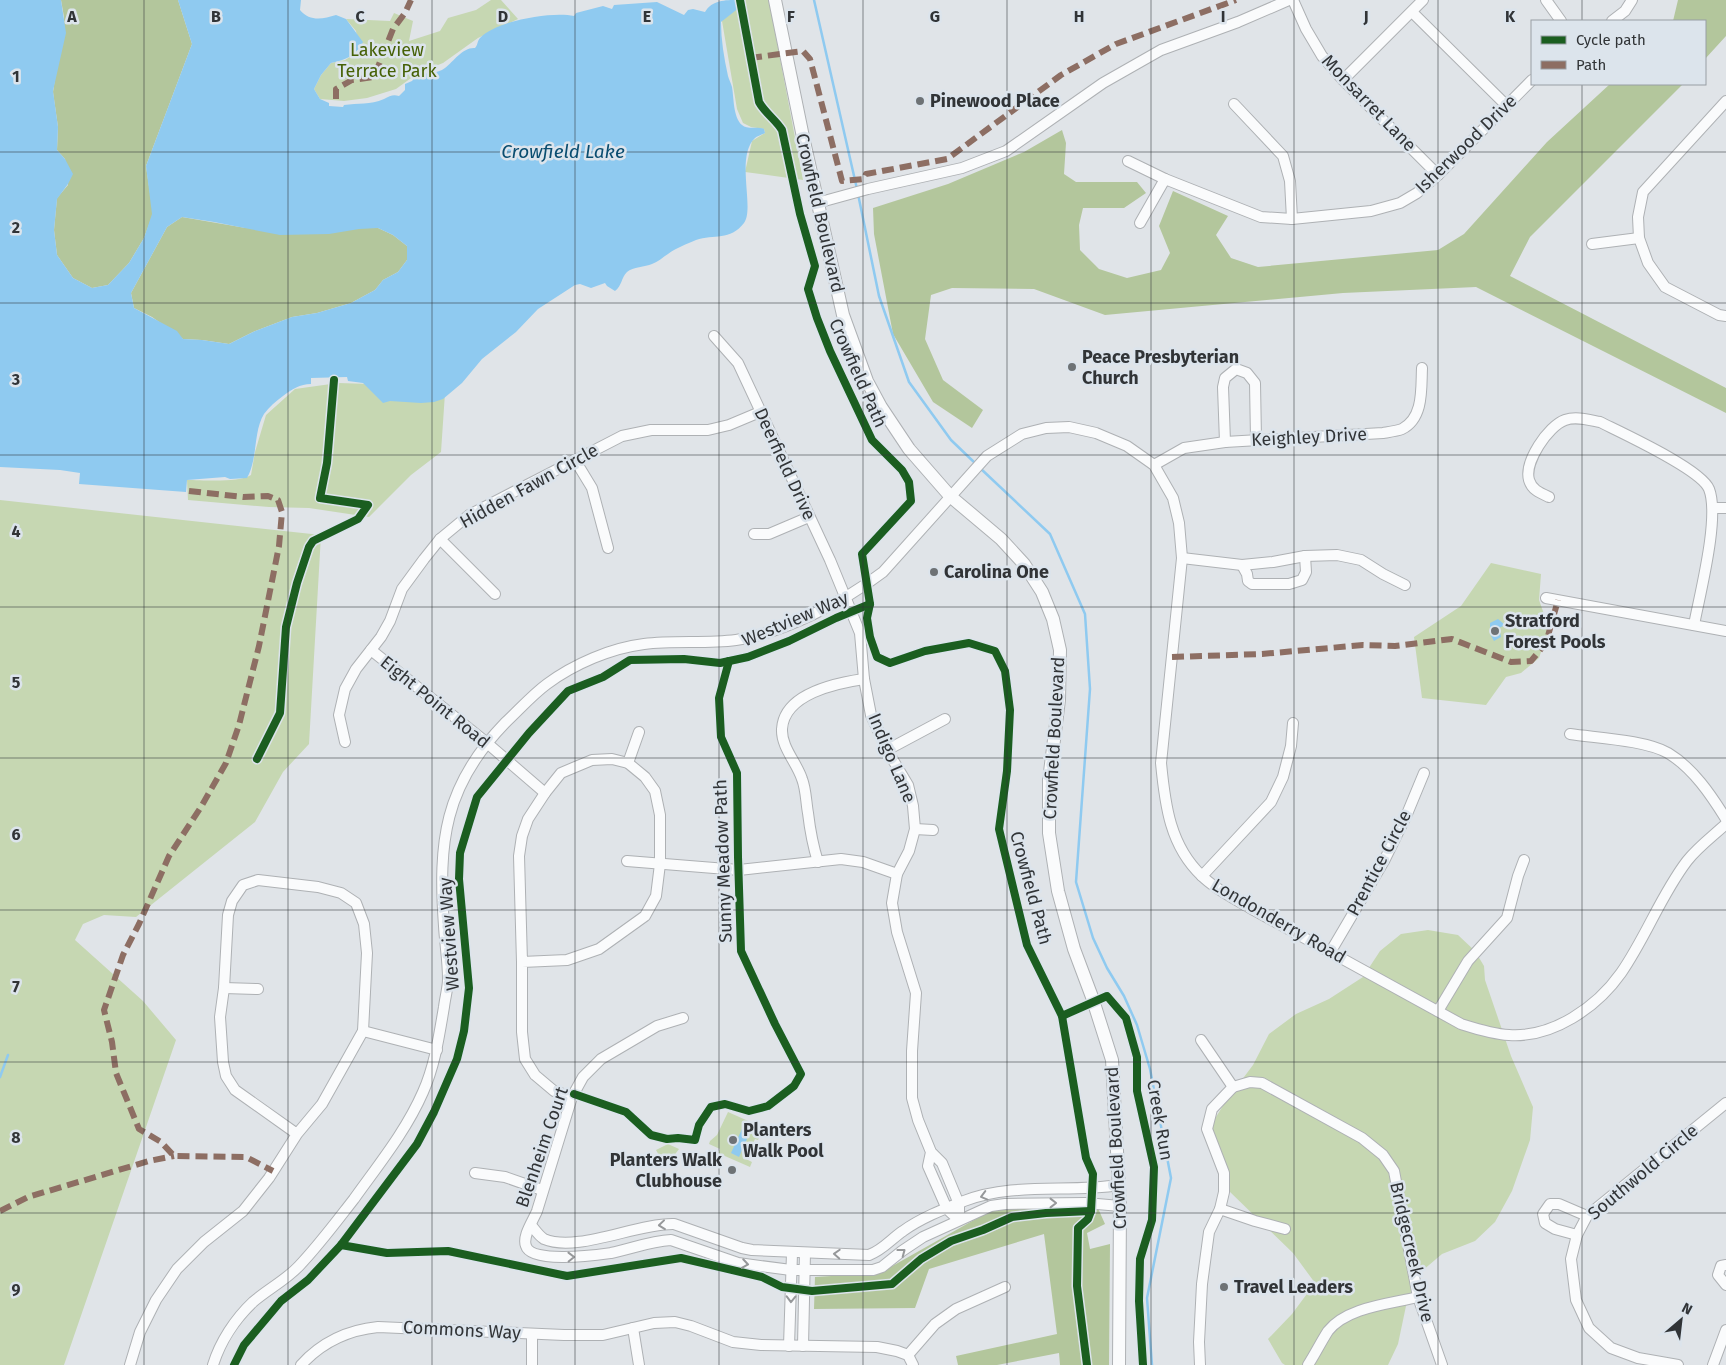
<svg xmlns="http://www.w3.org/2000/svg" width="1726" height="1365" viewBox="0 0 1726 1365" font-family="'Fira Sans',sans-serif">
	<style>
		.green { fill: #c6d7b2 }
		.forest { fill: #b3c69c }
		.water { fill: #8fcaf0; fill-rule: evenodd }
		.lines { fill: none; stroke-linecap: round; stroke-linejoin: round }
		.stream { stroke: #8fcaf0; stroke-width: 2.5 }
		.minor-casing { stroke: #aeb1b4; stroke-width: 12 }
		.major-casing { stroke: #aeb1b4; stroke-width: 14 }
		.minor { stroke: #fafbfc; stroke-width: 10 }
		.major { stroke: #fafbfc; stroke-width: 12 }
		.quiet { stroke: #8d6e63; stroke-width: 6; stroke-dasharray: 12 6; stroke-linecap: butt }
		.cycleway-casing { stroke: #dce4ec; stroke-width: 11 }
		.cycleway { stroke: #1b5e20; stroke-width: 8 }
		.oneway { stroke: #96989a }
		.grid { fill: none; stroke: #313437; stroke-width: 1; stroke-opacity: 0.55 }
		.poi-dot { fill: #6e7275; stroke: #dce4ec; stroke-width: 2 }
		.labels { text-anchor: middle; stroke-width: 5; stroke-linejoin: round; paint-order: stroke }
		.park-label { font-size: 18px; fill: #466106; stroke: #dce4ec }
		.poi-label { font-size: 18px; font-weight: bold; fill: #313437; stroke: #dce4ec; text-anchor: start }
		.street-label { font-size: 18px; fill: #313437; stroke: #dce4ec }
		.water-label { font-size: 19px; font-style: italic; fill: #0a4d70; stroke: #dce4ec }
		.grid-label { font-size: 16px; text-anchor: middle; font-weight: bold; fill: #313437; stroke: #dce4ec; stroke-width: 5; stroke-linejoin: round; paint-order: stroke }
	</style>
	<rect width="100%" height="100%" fill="#e0e4e8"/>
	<g class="green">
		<path d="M491 0H501L518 19 478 38 443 63 418 73 396 89 367 98 344 101 320 99 314 89 321 75 331 63 345 60 359 51 356 31 346 19 390 21 394 13 413 21 409 41 440 31 448 18 476 10Z"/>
		<path d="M737 0H769L803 180 745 172 752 141 765 133 764 129 751 127 743 123 737 109 722 21Z"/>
		<path d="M338 383 371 384 445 393 441 452 411 475 369 517 309 508 269 507 188 500 187 480C203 480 239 483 251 475L255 452 266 415 295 389Z"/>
		<path d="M0 500 321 535 309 744 283 772 255 822 136 917 104 915 83 924 75 940 143 1001 176 1040 64 1365H0Z"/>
		<path d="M1491 563 1541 574 1539 600 1549 628 1539 658 1521 673 1506 677 1486 705 1422 698 1414 637 1461 606Z"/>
		<path d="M1428 930 1458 935 1475 951 1484 966 1485 980 1511 1056 1533 1107 1530 1140 1512 1191 1495 1222 1475 1241 1442 1254 1422 1271 1406 1306 1398 1344 1388 1365H1285L1282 1363 1268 1339 1292 1314 1315 1283 1293 1253 1228 1190 1209 1128 1226 1101 1253 1065 1269 1034 1296 1014 1329 999 1363 977 1380 951 1401 934Z"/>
		<path d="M728 1112 764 1128 758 1140 755 1139 746 1159 752 1162 750 1167 718 1153 720 1149 709 1144 710 1141 717 1135Z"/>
		<path d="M668 1144 679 1149 673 1157 661 1159 656 1150Z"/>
	</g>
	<g class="forest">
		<path d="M61 0H178L192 44 146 166 153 214 144 238 129 263 108 285 92 288 73 278 57 255 54 230 57 198 68 185 65 159 57 150 58 127 53 92 64 17Z"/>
		<path d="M1678 0H1726V36L1705 59V21H1673Z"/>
		<path d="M1610 84H1683L1530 237 1510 276 1726 388V413L1476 287 1343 293 1105 315 1034 289 952 288 931 295 925 339 943 380 983 410 972 428 933 402 893 334 874 234 873 208 948 184 1024 152 1062 130 1066 143 1064 174 1076 182H1137L1146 193 1124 208H1083L1079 225 1080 250 1099 269 1127 278 1161 270 1170 253 1159 226 1173 191 1228 216 1216 235 1231 258 1258 267 1438 250 1464 234 1547 142Z"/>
		<path d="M182 217 246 228H378L393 235 407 246V260L398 272 383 280 375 290 351 303 317 313 292 317 253 332 229 344 202 340 183 339 152 317 134 308 131 293 167 227Z"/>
		<path d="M1097 1206 1105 1224 1087 1233 1090 1249 1110 1244 1109 1365H1060L1059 1353 997 1365H958L956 1356 1057 1334 1044 1234 929 1269 915 1308 814 1309 815 1277 880 1273 997 1207Z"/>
	</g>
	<g class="water">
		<path d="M0 0H61L66 33 53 91 58 127 57 150 65 159 73 174 68 184 57 199 54 230 57 255 73 278 92 288 108 285 129 263 144 238 152 214 146 166 192 44 178 0H301L300 10C310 22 323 19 336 15L346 19 363 42C356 56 345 60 331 63L321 75 314 89 320 99 329 103V106L343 107 344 105C358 103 370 105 384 99 390 96 393 94 399 96L405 90V84L412 81 418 74C427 73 437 74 445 68 454 61 463 47 475 48 478 45 477 41 480 38 495 21 552 11 574 16L576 13 603 6 612 9 614 5 657 2 684 15 688 10 693 9 705 12C712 0 725 0 738 0L740 7 721 22C721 40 724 58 728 76 729 80 731 83 732 87 734 98 733 117 742 125 747 130 758 126 764 129L765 133C762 135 757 136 755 138 735 157 755 208 744 223 730 241 714 234 696 240 687 244 676 248 668 254 663 257 658 262 652 264 645 267 633 267 627 272 621 278 622 286 615 291L607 286 605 283 591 288 580 284 575 285 538 309 516 332 482 359 462 383 443 399 434 402 421 403 390 401 383 403 363 383 348 381 347 377 311 378V384C300 384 292 389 283 396 276 401 269 407 264 414 253 432 258 459 247 478L230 479 225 477 187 480 186 492 79 484 80 473 60 470 0 467ZM182 217 214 222 280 235 329 234 359 229 378 228 393 235 407 246V260L398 272 383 280 375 290 351 303 317 313 292 317 253 332 229 344 202 340 183 339 177 331 134 308 131 293 167 227Z"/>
		<path d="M1498 619 1505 625 1499 628 1501 637 1494 641 1490 634V623Z"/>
		<path d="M742 1129 750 1132 739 1157 731 1153Z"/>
	</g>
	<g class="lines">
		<g class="stream">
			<path d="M814 0 857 189"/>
			<path d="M858 194 879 296 909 382 951 440 976 464"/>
			<path d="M980 468 1050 534 1085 614 1090 689 1076 882 1093 938 1107 968 1124 996 1137 1025 1150 1069 1171 1178 1147 1298 1152 1365"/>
			<path d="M0 1077 8 1055"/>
		</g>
		<defs>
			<g id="minor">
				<path d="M1293 0 1306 29 1322 56 1343 80 1438 175"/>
				<path d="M1546 0 1561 21"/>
				<path d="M1412 12 1506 105"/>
				<path d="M1612 21 1625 11 1632 0"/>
				<path d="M1343 80 1423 0"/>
				<path d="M1726 101 1643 192 1638 217 1639 238 1648 263 1665 287 1719 315 1726 316"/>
				<path d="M1234 104 1283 156 1290 181 1292 219"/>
				<path d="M1128 161 1165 179 1261 217 1292 219 1371 211 1400 203 1417 193 1438 175 1532 80"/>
				<path d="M817 203 868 189 962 168 1006 151 1103 83 1161 50 1238 22 1289 0"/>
				<path d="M1140 223 1165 179"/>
				<path d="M1592 244 1639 238"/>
				<path d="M714 336 738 363 830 560 860 633 864 679 871 715 887 750 908 785 913 806 915 829 909 851 897 874 892 903 897 932 916 993 912 1051V1098L918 1120 931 1152 942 1163 959 1204V1220L947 1209 928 1166 931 1152"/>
				<path d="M1225 442 1223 387 1225 378 1236 369 1247 373 1255 383 1256 439"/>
				<path d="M575 460 592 488 608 548"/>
				<path d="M1154 465 1184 448 1225 442 1383 433C1389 432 1397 431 1402 429 1424 418 1421 388 1422 368"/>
				<path d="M1549 497C1540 493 1532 490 1529 480 1524 462 1548 426 1565 420 1576 416 1589 420 1600 422 1622 433 1701 469 1709 489 1720 517 1700 593 1694 625"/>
				<path d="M1713 508H1726"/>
				<path d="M754 534H769L809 517"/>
				<path d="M440 539 495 594"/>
				<path d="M1182 558 1242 565 1273 562 1305 556 1337 555 1361 560 1383 574 1405 585"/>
				<path d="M1242 565 1247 574 1248 581 1252 584H1289L1302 580 1306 572 1305 556"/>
				<path d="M1546 598 1726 631"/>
				<path d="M371 650 487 743 545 793"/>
				<path d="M1570 734C1597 738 1645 740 1668 753 1693 768 1711 795 1726 819"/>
				<path d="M345 742 339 715 345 689 356 669 381 637 390 621 402 589 424 559 440 539 469 515 622 436 651 430H708L729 425 760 412"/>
				<path d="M887 750 945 719"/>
				<path d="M628 763 639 732"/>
				<path d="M915 829 933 830"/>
				<path d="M627 861 739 870 841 859 863 862 897 874"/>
				<path d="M818 862C813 846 810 830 808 813 806 802 806 789 802 779 797 763 781 747 782 729 784 694 836 683 864 679"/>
				<path d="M1202 876 1271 802 1283 777 1291 746 1293 723"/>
				<path d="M1331 951 1384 861 1407 814 1424 773"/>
				<path d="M522 962 567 960 599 949 645 916 656 896 660 864V815L655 791 645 777 628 763 612 759 592 760 561 773 545 793 528 819 522 836 519 856 522 962V1032L525 1059 535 1075 554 1091 572 1097"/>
				<path d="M224 988 258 989"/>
				<path d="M1438 1011 1468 961 1507 918 1518 876 1524 860"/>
				<path d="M683 1018 657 1026 601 1059 583 1077 572 1097 537 1211C533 1221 522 1236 526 1246 531 1264 596 1255 611 1253 631 1249 650 1241 671 1240L738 1263 791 1270H873L882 1267 902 1251 923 1237 991 1206 1005 1204 1086 1203 1120 1206"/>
				<path d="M363 1031 437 1050"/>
				<path d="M1201 1040 1233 1087"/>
				<path d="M475 1173 505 1177 542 1190"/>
				<path d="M1220 1209 1255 1221 1285 1229"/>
				<path d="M531 1225C535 1230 539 1236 544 1239 577 1253 637 1223 674 1224L742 1248 752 1250 869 1255C883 1250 891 1239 903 1231 921 1218 944 1209 964 1201 1014 1182 1068 1193 1119 1185"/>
				<path d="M1577 1235 1555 1229 1545 1223 1543 1214 1550 1204H1559L1587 1216"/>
				<path d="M1726 1265 1721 1266 1718 1275 1726 1285"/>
				<path d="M633 1328 639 1365"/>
				<path d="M789 1346 792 1253"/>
				<path d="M803 1346 805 1253"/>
				<path d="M908 1355 935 1324 956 1309 1005 1287"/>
				<path d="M130 1365 140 1332 156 1300 177 1269 204 1242 243 1211 269 1178 297 1134 322 1104 363 1031 367 953 364 924 356 903 341 893 318 887 258 880 243 885 232 901 228 915 224 988 220 1017 223 1062 226 1076 235 1090 297 1134"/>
				<path d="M213 1365C220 1342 235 1319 253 1302 268 1289 286 1280 299 1266 319 1245 336 1222 354 1199 379 1164 406 1131 423 1092 435 1065 439 1036 444 1007 445 998 448 988 448 979 448 961 445 944 444 926 438 842 444 786 505 723 519 710 532 695 547 684 574 664 611 648 644 644 674 640 706 644 736 640 784 633 845 601 883 572L987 456 1022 434 1046 428 1069 427 1096 433 1127 446 1154 465 1173 498 1179 523 1182 558 1161 763C1165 805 1170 846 1202 876 1216 890 1234 898 1250 908L1461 1024C1477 1029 1492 1034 1509 1035 1553 1038 1597 1007 1621 973 1646 937 1661 895 1687 861 1698 847 1713 836 1726 824"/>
				<path d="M301 1365C321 1343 348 1330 378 1327L564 1335H603L654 1323 675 1322 691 1326 733 1342 761 1345 877 1347 897 1351 908 1355 913 1365"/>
				<path d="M532 1365V1334"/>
				<path d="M1200 1365 1199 1342 1202 1284 1209 1232 1220 1209 1224 1192V1173L1207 1129 1212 1109 1233 1087 1250 1082 1262 1083 1362 1138 1383 1155 1394 1171 1418 1297 1442 1365"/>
				<path d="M1308 1365C1315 1354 1321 1342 1328 1331 1347 1307 1390 1304 1418 1297"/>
				<path d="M1678 1365 1638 1358 1611 1348 1589 1328 1576 1300 1571 1259 1577 1235 1587 1216 1726 1103"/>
				<path d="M1713 1365 1726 1330"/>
			</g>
			<path id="major" d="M775 0 803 137 843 315 867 381 881 407 909 449 950 496 1001 539 1024 564 1042 592 1053 619 1060 650 1059 700 1049 780V833L1058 891 1074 949 1092 997 1112 1060 1120 1206 1119 1365"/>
		</defs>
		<use href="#minor" class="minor-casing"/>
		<use href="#major" class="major-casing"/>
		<use href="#minor" class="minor"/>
		<use href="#major" class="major"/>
		<g class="quiet">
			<path d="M750 58 803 51 810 59 842 181 864 179 866 174 947 159 1061 75 1116 44 1236 0"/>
			<path d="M336 99V89L352 80 374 77 393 29 405 13 411 0"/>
			<path d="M189 491 243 497 268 496 278 500 282 512 279 546 259 646 239 725 226 763 201 807 169 856 139 924 123 955 104 1010 112 1042 116 1073 139 1129 161 1142 174 1156 246 1157 273 1171"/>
			<path d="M1172 657 1262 654 1363 645 1395 646 1452 639 1511 662 1531 661 1546 643 1558 600"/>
			<path d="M0 1211 28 1197 149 1161 174 1156"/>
		</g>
		<defs>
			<g id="cycleway">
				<path d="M740 0 759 102C765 113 775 119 782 130L800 214 815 266 808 289 817 318 830 351 872 440 902 470 909 482 911 501 862 554 870 604 867 618 870 637 877 657 890 663 925 651 969 643 995 651 1005 671 1010 710 1007 771 999 829 1027 945 1062 1016 1086 1158 1093 1174 1091 1211 1088 1219 1078 1228 1077 1286 1087 1365"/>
				<path d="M257 759 280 713 286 627 297 583 309 547 313 541 358 519 368 505 320 498 327 463 334 380"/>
				<path d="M1062 1016 1107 996 1126 1018 1137 1057V1091L1154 1167 1152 1220 1140 1259 1139 1301 1143 1365"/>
				<path d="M574 1094 626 1112 651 1135 667 1139 678 1138 695 1140 699 1125 711 1107 725 1104 749 1111 768 1106 794 1086 801 1074 775 1024 741 951 738 857 737 773 721 737 719 698 729 661"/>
				<path d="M341 1245 387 1253 448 1251 567 1276 681 1258 762 1277 782 1287 812 1291 892 1284 921 1259 951 1241 983 1230 1012 1217 1046 1213 1091 1211"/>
				<path d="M234 1365 244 1345 281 1301 308 1280 341 1245 417 1144 434 1112 457 1059 464 1031 469 988 459 879 460 853 477 797 529 733 568 691 603 677 630 660 684 659 720 663 748 657 789 641 836 618 870 604"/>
			</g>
		</defs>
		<use href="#cycleway" class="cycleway-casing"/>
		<use href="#cycleway" class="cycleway"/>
	</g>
	<defs><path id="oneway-chevron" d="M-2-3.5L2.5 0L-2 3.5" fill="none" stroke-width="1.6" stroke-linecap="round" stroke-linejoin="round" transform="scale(1.25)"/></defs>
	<g class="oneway">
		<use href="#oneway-chevron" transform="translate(984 1196) rotate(165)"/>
		<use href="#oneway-chevron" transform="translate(1053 1203)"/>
		<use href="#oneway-chevron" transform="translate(662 1225) rotate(174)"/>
		<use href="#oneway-chevron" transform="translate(902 1252) rotate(-37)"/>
		<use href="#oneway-chevron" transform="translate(837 1254) rotate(-177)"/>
		<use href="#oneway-chevron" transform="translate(571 1257) rotate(-1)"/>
		<use href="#oneway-chevron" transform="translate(745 1264) rotate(9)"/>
		<use href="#oneway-chevron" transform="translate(791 1299) rotate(91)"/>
	</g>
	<path class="grid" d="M144 0V1365M288 0V1365M432 0V1365M575 0V1365M719 0V1365M863 0V1365M1007 0V1365M1151 0V1365M1294 0V1365M1438 0V1365M1582 0V21M1582 84V1365M0 152H1726M0 303H1726M0 455H1726M0 607H1726M0 758H1726M0 910H1726M0 1062H1726M0 1213H1726"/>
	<g class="poi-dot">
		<circle cx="920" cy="101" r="5"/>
		<circle cx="1072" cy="367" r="5"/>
		<circle cx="934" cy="572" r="5"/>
		<circle cx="1495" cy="631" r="5"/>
		<circle cx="733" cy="1140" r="5"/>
		<circle cx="732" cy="1170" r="5"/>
		<circle cx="1224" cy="1287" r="5"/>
	</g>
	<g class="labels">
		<g class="park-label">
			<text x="387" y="56">Lakeview<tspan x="387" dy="21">Terrace Park</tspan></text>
		</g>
		<g class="poi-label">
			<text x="930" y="107">Pinewood Place</text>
			<text x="1082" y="363">Peace Presbyterian<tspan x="1082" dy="21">Church</tspan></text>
			<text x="944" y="578">Carolina One</text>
			<text x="1505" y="627">Stratford<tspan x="1505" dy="21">Forest Pools</tspan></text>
			<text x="743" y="1136">Planters<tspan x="743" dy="21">Walk Pool</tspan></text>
			<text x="722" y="1166" text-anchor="end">Planters Walk<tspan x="722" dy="21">Clubhouse</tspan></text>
			<text x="1234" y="1293">Travel Leaders</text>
		</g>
		<g class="street-label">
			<text transform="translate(1369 103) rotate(46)" y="6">Monsarret Lane</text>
			<text transform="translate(1466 144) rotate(-44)" y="6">Isherwood Drive</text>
			<text transform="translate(820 213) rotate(77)" y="6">Crowfield Boulevard</text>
			<text transform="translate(858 373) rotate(66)" y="6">Crowfield Path</text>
			<text transform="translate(1309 437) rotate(-3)" y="6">Keighley Drive</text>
			<text transform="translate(785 464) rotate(65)" y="6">Deerfield Drive</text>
			<text transform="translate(529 486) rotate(-29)" y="6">Hidden Fawn Circle</text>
			<text transform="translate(795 619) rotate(-23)" y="6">Westview Way</text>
			<text transform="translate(435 702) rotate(39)" y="6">Eight Point Road</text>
			<text transform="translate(1054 738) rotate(-87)" y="6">Crowfield Boulevard</text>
			<text transform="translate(892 758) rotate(67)" y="6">Indigo Lane</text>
			<text transform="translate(723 861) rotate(-92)" y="6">Sunny Meadow Path</text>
			<text transform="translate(1379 863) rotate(-62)" y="6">Prentice Circle</text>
			<text transform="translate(1031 888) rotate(75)" y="6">Crowfield Path</text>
			<text transform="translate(1279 921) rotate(30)" y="6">Londonderry Road</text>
			<text transform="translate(449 934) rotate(-94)" y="6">Westview Way</text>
			<text transform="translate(1160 1120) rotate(80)" y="6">Creek Run</text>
			<text transform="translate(542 1147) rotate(-71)" y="6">Blenheim Court</text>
			<text transform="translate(1116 1148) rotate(-93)" y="6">Crowfield Boulevard</text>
			<text transform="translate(1643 1172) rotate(-40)" y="6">Southwold Circle</text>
			<text transform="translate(1412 1252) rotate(77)" y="6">Bridgecreek Drive</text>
			<text transform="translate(462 1330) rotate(3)" y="6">Commons Way</text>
		</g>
		<g class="water-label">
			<text x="563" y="158">Crowfield Lake</text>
		</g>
	</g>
	<g class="grid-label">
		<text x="72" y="22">A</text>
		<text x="216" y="22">B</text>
		<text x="360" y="22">C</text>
		<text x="503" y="22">D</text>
		<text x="647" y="22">E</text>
		<text x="791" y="22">F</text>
		<text x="935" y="22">G</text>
		<text x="1079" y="22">H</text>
		<text x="1223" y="22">I</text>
		<text x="1366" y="22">J</text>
		<text x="1510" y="22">K</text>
		<text x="16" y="82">1</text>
		<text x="16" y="233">2</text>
		<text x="16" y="385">3</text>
		<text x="16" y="537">4</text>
		<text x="16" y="688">5</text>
		<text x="16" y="840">6</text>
		<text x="16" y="992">7</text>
		<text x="16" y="1143">8</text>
		<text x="16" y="1295">9</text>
	</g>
	<rect x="1531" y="20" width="175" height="65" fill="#dce4ec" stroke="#989ea4"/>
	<rect x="1541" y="36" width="25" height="8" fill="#1b5e20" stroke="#989ea4"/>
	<text x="1576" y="45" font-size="15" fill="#313437">Cycle path</text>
	<rect x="1541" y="61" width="25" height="8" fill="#8d6e63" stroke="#989ea4"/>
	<text x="1576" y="70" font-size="15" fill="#313437">Path</text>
	<g transform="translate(1681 1320) rotate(28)" stroke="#dce4ec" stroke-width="4" paint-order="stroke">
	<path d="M0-4L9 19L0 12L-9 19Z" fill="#313437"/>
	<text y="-8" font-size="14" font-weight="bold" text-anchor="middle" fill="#313437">N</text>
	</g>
</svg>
